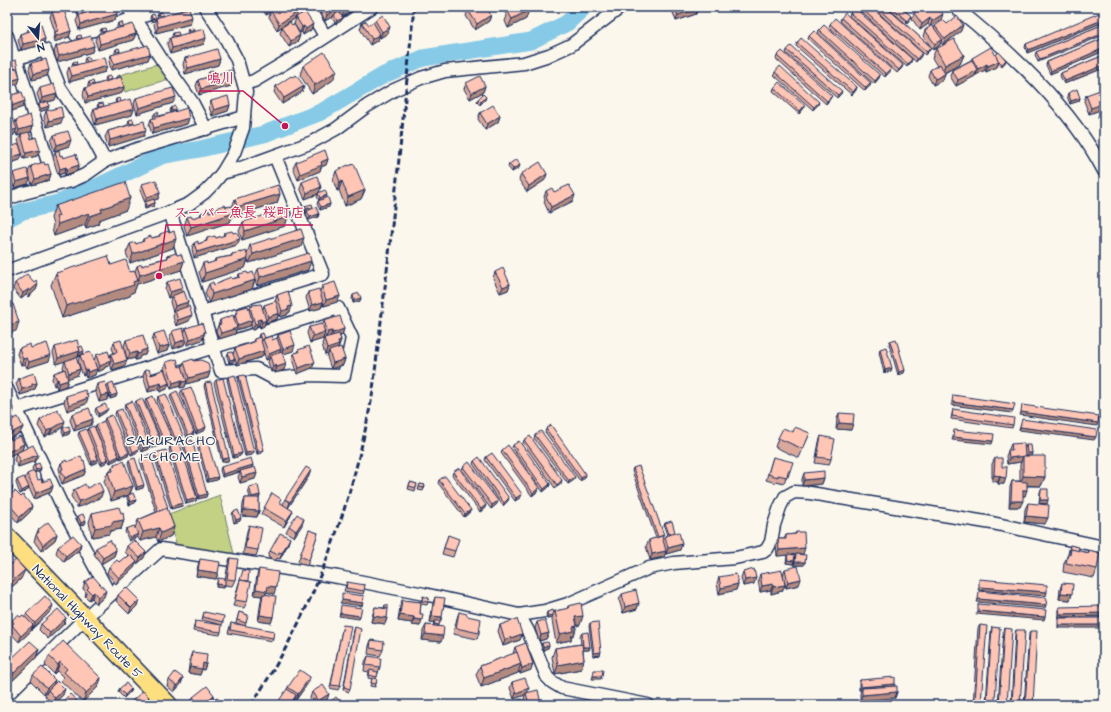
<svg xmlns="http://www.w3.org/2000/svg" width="1111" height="712" viewBox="0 0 1111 712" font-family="'Architects Daughter','Klee One',sans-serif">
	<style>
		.green { fill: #c3d185; stroke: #6f8072 }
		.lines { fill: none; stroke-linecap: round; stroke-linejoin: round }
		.river { stroke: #86cae7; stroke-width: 17 }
		.minor-casing { stroke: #1b2f5e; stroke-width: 15 }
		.highway-casing { stroke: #1b2f5e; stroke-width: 21 }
		.minor { stroke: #fbf7ec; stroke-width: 12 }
		.highway { stroke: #fddf80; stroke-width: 18 }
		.rail { stroke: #1b2f5e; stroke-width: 3; stroke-dasharray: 6 3; stroke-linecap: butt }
		.wall { fill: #dba99c; stroke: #1b2f5e }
		.shaded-wall { fill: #b28a7f; stroke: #1b2f5e }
		.building { fill: #ffc5b5; stroke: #1b2f5e }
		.labels { text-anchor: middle; stroke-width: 3; stroke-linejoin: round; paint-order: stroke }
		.street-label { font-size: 13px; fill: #1b2f5e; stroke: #fbf7ec }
		.neighbourhood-label { font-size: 14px; letter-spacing: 1px; fill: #1b2f5e; stroke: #fbf7ec }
		.leader { fill: none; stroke: #c2185b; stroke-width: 1.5 }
		.callout-dot { fill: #c2185b; stroke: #fbf7ec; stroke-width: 1.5 }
		.callout-label { font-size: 14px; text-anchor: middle; font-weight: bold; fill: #c2185b; stroke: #fbf7ec; stroke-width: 3; stroke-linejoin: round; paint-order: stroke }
	</style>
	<rect width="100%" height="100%" fill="#fbf7ec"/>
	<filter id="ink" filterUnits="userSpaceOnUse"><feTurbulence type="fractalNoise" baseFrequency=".025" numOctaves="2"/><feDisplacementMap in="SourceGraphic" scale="8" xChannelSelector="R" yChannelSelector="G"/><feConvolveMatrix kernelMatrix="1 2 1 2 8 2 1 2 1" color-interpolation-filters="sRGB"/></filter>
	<g filter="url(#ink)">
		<g class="green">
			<path d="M157 64 169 79 125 92 120 75Z"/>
			<path d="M220 495 234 554 177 546 166 515Z"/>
		</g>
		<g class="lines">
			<path class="river" d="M7 219 23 211 58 203 101 185 161 156 200 149 264 134 285 126 321 112 384 75 423 58 531 41 567 23 584 7"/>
			<defs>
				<g id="minor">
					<path d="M69 7 76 35 175 7"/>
					<path d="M128 7 162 60 192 102 206 129"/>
					<path d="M308 7 325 36"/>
					<path d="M955 7C1010 51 1071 107 1104 171"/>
					<path d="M7 36 14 59"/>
					<path d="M16 58 55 185"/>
					<path d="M7 61 45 50 60 88 89 131 105 161"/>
					<path d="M244 84 254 81 296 56 372 7"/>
					<path d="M222 173 241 168 310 143 336 129 367 106 394 90 421 78 445 71 524 63 549 55 571 45 621 7"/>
					<path d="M7 199 24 193 71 181 85 175 105 161 137 149 244 117"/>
					<path d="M7 271 170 212 189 204 204 193 213 184 222 173 234 153 243 128 246 92 237 60 226 39 205 7"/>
					<path d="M202 312 323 274 275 156"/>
					<path d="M7 389 66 514 110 595"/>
					<path d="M17 409 338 308 352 338 344 376 310 375 275 379 256 369 221 371 170 212"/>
					<path d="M519 615 528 631 547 677 552 682 562 688 648 705"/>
					<path d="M7 695 85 618 161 549 338 577 424 594 519 615 545 611 568 604 649 568 674 563 735 558 763 552 767 549 771 542 774 525 780 507 785 497 794 492 810 493 992 523 1104 547"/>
				</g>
				<path id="highway" d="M7 537 168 705"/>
			</defs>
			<use href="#minor" class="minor-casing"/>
			<use href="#highway" class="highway-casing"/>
			<use href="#minor" class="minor"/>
			<use href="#highway" class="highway"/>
			<path class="rail" d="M251 705C313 613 350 511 371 402 374 386 375 370 377 355 381 321 385 287 389 254 398 171 406 89 414 7"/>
		</g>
		<g class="wall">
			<path d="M98 7H115L117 14 115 20 79 30 76 21 79 15 82 14 81 12 82 9 87 12 98 9Z"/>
			<path d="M141 7H160L143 12Z"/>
			<path d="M261 7H275L274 9 297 17 311 30 303 35 302 32 300 33 294 24 296 18 277 30 269 17 270 13 266 15Z"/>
			<path d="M317 7H336L335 15 339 12 336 7H352L350 12 342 17 343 18 341 21 336 24 332 18 333 16 325 21Z"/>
			<path d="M463 7H471L469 8V10L491 15 489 21 475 30 466 16 468 10 464 12 462 9Z"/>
			<path d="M502 7H528L526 19 508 28 505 21 507 16Z"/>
			<path d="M671 7H698L696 14 676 21Z"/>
			<path d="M860 7 921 56 916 62 859 10Z"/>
			<path d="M872 7H886L931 47 923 36 925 30 930 27 928 24 920 30 912 19 914 13 941 20 932 26 934 29 935 26 947 24 961 31 943 45 941 42 940 45 933 50 931 47 930 50 925 55Z"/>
			<path d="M887 7H901L911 16 910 19 906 24Z"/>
			<path d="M52 11 71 31 69 37 54 42 53 38 55 32 50 17Z"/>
			<path d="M158 13 163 15V16L190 24 156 33 154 24 156 18 158 17 157 16Z"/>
			<path d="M850 13 912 59 911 62 907 67 849 16Z"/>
			<path d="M151 15 156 18 154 21 151 22 150 18Z"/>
			<path d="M841 18 902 68 897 73 840 21Z"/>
			<path d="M375 20 388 33 380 38 379 37 378 40 370 45 360 29 362 23 369 25 373 23Z"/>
			<path d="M118 23 123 26 122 27 136 34 133 40 98 50 95 40 98 34 100 33V32L101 29 106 32 117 29V26Z"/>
			<path d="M1101 23 1027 53 1025 47 1026 44Z"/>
			<path d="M830 24 890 72 885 77 829 27Z"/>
			<path d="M1104 24 1038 62 1035 55 1036 52Z"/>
			<path d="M292 25 300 35 298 41 289 47 280 33 282 27Z"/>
			<path d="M29 27 45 39 43 45 21 50 18 40 20 34 27 32Z"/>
			<path d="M188 29 194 30 193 32 204 44 170 54 167 44 170 38H172V36L173 33 178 36 188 33 187 32Z"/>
			<path d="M819 30 880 75 879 78 874 84 818 33Z"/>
			<path d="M77 36 94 46 92 52 57 62 54 52 56 46 76 40Z"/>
			<path d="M809 36 871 83 870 86 865 91 808 39Z"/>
			<path d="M1104 38V51L1050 74 1046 65 1047 62Z"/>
			<path d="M797 43 857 87 856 90 852 95 796 46Z"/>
			<path d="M116 49 120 51V53L150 54 148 60 111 70 109 61 111 55 115 54V52Z"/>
			<path d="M936 49 964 55 960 64 945 73 943 80 933 85 928 76 930 70 937 66 932 58Z"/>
			<path d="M787 50 841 94 837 98 786 53Z"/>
			<path d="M996 55 1005 63 1001 67 998 64 997 67 986 72 985 70 976 75V74L975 76 956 86 950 76 952 70 971 60 972 58Z"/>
			<path d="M1104 55V68L1064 84 1060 76 1061 73Z"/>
			<path d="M777 56 830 99 826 104 776 59Z"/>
			<path d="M85 58 90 61 107 66 105 72 69 82 67 73 69 67 72 66V65L73 62 77 65 85 63 84 61Z"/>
			<path d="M185 58 220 59 218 65 185 74 183 64Z"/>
			<path d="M12 61 18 69 20 78 18 84 11 64Z"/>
			<path d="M31 63 49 70 47 76 32 80 29 69Z"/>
			<path d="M303 66 333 80 312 94 300 75Z"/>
			<path d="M209 72 213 76 231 86 199 95 196 86 198 80 208 77 207 75Z"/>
			<path d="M775 72 818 105 813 110 774 75Z"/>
			<path d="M106 77 111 80 115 79 116 77 122 93 85 103 83 94 85 88 88 87V85L89 82 93 85 105 82V80Z"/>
			<path d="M466 83 485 86 483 92 470 99 464 89Z"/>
			<path d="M276 86H304L302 92 282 104 274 92Z"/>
			<path d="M40 88 57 94 55 100 48 102V109L39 112 38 107 39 104 40 103 37 94Z"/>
			<path d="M774 88 804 108 799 114 773 91Z"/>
			<path d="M1068 93 1080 98 1079 101 1070 104 1067 96Z"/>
			<path d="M1086 95 1101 107 1100 110 1089 114 1084 101Z"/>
			<path d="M8 96 25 101 23 107 9 112 7 105V99Z"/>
			<path d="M136 98 173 103 137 114 134 104Z"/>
			<path d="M116 99 134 109 132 115 95 125 92 115 94 109 98 108 97 107 98 104 104 106 103 107 116 103 115 102Z"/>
			<path d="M478 99 485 100 480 105 477 102Z"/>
			<path d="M211 101 230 105 228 111 212 116 209 107Z"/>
			<path d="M171 108 175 111 189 118 187 124 152 134 149 125 151 119 154 118 153 116 155 113 159 116 171 113 170 111Z"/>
			<path d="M1104 108V127L1101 128 1098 118 1100 112H1102L1103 109Z"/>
			<path d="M46 111 61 123 47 127 44 117Z"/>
			<path d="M480 113 500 116 498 122 485 130 478 119Z"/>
			<path d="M16 120 33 126 31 132H29L37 156 24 159 18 140 21 135 17 136 16 132 14 135 7 138V121L15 123Z"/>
			<path d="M129 120 134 123 144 136 108 147 105 137 108 131 128 125V123Z"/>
			<path d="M54 135 69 146 54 151 51 141Z"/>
			<path d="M7 148 20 160 7 164Z"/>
			<path d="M55 152 60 156 77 171 65 175 64 173 58 175 53 158Z"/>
			<path d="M328 159 326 165 321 167 320 171 298 180 293 168 296 162Z"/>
			<path d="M509 164 519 168 512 172 508 167Z"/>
			<path d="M45 165 51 174 49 180 32 185 28 172 31 166Z"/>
			<path d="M336 171 365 190 361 199 345 206 339 190 337 191 333 180Z"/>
			<path d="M13 173 28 184 14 188 11 179Z"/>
			<path d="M521 174 545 180 527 192 519 180Z"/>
			<path d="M302 182 320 192 326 198 330 204 329 207 320 210 317 204 318 201H319L317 196 318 194 305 199 300 188Z"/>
			<path d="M142 184 160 193 158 199 154 200 155 203 154 206 145 209 144 205 145 203 140 190Z"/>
			<path d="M546 191 554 192 573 201 549 213 544 202 545 199 544 197Z"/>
			<path d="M280 194 277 203 234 216 233 214 230 222 187 236 184 226 187 217 192 218 200 216 201 213 209 212 217 210 218 207H232L235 199Z"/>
			<path d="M55 206 126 210 99 220 98 224 86 228 85 225 54 236 52 229 53 225 51 218Z"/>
			<path d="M305 206 313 207 312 209 319 214 318 217 308 220 306 214 307 212H305L304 209Z"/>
			<path d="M288 217 285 226 242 240 239 231 243 222Z"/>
			<path d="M169 233 173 248 130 263 126 253 130 244H136L142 242 143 239 152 238 159 236 160 234Z"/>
			<path d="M224 233H233L237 245 194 258 192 249 194 243 198 244 206 241 207 238H216L223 236Z"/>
			<path d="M250 245 301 247 249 263 248 260 245 268 202 282 199 272 203 263 207 264 214 262 215 259 231 256 232 254 241 253 247 254Z"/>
			<path d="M177 255 184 261 181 270 137 284 134 292 131 293 130 296 62 318 51 285 56 273 111 265 130 272 135 271 137 266H142L149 264 150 262 166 258 167 256Z"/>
			<path d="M258 269 308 270 257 286 255 280 252 289 209 303 205 293 209 284 214 285 220 283 221 281 232 279 238 277 239 274H248L254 278Z"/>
			<path d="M495 272 510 284 508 290 500 293 493 278Z"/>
			<path d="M167 282 182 292 188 302 186 307 189 321 176 326 173 317 174 312H173L170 302 171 297 168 298 165 289Z"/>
			<path d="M15 283 38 284 36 290 28 297 26 295 21 299 13 289Z"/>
			<path d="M322 286 340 296 337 302 324 306 323 302 321 308 310 311 306 298 308 292 320 291Z"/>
			<path d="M277 295 290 312 288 313 287 315 280 317 279 314 277 319 265 323 264 326 260 328 259 325H257L256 329 252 330 251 324 250 326 236 330 235 334 219 339 216 331 220 320 234 318 237 309 249 310 250 307H252V305L263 309 264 305 275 302Z"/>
			<path d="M353 295 361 298 360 301 353 303 352 298Z"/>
			<path d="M324 321 344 329 342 335 340 336 341 340 338 348 345 359 343 365 331 369 327 357 328 354 325 355 322 344 324 338H326L324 333 323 339 310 343 307 333 309 327 322 326Z"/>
			<path d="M186 328 205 332 202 340 187 345 186 340 184 345 173 349 170 337 172 331 184 333Z"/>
			<path d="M154 334 169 345 167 351 157 354 152 340Z"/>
			<path d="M259 334 265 338 272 340 277 339 278 335 293 351 282 354 284 370 275 373 274 371 271 372 268 362 269 359 266 360 264 353 262 357 237 365 235 359 233 362 229 363 227 356 228 353 233 354 235 348 252 343 254 339 258 338V337Z"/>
			<path d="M126 340 147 349 145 355 140 356 139 359 135 360V358L127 360 124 346Z"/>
			<path d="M890 341 904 373 898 375 889 344Z"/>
			<path d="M114 342 125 366 112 370 110 363 109 366 105 367 104 369 98 372 94 361 96 355 110 357 111 354 114 353 112 348Z"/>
			<path d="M55 347H79L83 354 78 356V357H76L78 375 68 378 66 386 57 389 56 385 54 386 52 379 54 373 64 370 63 367 65 361 56 364 53 353Z"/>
			<path d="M19 348 49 361 27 368 25 364 21 365 17 354Z"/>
			<path d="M880 349 891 371 884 373 879 352Z"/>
			<path d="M298 350 315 362 312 368 297 374 292 359 294 353 297 352Z"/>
			<path d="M80 355 95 375 86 378 85 375 83 376 78 361Z"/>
			<path d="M194 361 210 372 208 378 186 384V383L185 387 180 388V386L171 389 164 368 166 362 179 367H182L184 362Z"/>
			<path d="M145 370 151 375 156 374 157 372 167 389 160 392 159 389 148 392 143 376Z"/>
			<path d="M239 376 262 453 257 454 238 379Z"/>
			<path d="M228 377 254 452 252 455 245 456 227 380Z"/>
			<path d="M19 378 37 383 35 389 31 390 30 392 20 395 16 384Z"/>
			<path d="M216 380 242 453 240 456 233 458 214 383Z"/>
			<path d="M205 383 229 458 228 461 222 462 204 386Z"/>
			<path d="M97 384 107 387 108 384 117 394 116 397 110 399 109 394 107 400 99 402 95 390Z"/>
			<path d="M182 390 205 430 196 434 180 393Z"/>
			<path d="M171 394 194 432 193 435 187 438 170 397Z"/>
			<path d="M66 396 86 404 67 411 64 402Z"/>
			<path d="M158 397 183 435 182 438 174 441 157 400Z"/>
			<path d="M146 399 172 438 170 441 163 444 145 402Z"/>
			<path d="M136 401 161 442 160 445 153 448 135 404Z"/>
			<path d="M125 404 149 449 142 452 124 407Z"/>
			<path d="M96 408 106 412 98 417 95 411Z"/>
			<path d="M953 409 1013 425 1012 428 951 419Z"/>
			<path d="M116 411 139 449 138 452 131 455 115 414Z"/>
			<path d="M839 413 851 430 836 429 837 419Z"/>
			<path d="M72 414 93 419 91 425 74 431 70 420Z"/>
			<path d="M105 418 129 453 128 456 120 459 107 430 118 459 110 463 95 428 96 425 104 421Z"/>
			<path d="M40 420 63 427 50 435 49 434 45 437 38 426Z"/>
			<path d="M7 422 23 427 20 433 11 438V440L24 444 22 450 7 457V438H8L7 437V438Z"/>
			<path d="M63 428 70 431 69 434 64 436 62 431Z"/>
			<path d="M88 428 108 459 107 462 101 465 89 438 97 462 91 465 78 435 79 432 87 431Z"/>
			<path d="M546 429 585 478 580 481 545 432Z"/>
			<path d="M793 432 810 433 799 458 775 447 778 438Z"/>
			<path d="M535 435 574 480 568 484 534 438Z"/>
			<path d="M821 436 831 459 829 465 815 463 819 442Z"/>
			<path d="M197 439 217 480 207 482 196 442Z"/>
			<path d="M524 440 561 484 555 488 523 443Z"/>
			<path d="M184 443 207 494 206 497 198 499 183 446Z"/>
			<path d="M1011 444 1025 448 1026 445 1032 453 1031 456 1045 477 1041 486H1027L1025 496H1023L1020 507H1009L1010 487 1012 481H1020V465L1021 462 1007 464 1006 456Z"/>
			<path d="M513 445 550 484 549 487 543 492 512 448Z"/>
			<path d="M170 447 197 498 196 501 186 504 169 450Z"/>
			<path d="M502 450 538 491 532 496 501 453Z"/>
			<path d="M16 453 38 455 35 461 18 467 14 460Z"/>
			<path d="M155 453 183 503 182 506 171 509 154 456Z"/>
			<path d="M486 457 521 497 515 501 485 460Z"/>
			<path d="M773 457 790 471 788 477H786L784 483 776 481V483L766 480Z"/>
			<path d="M141 458 168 508 167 509 174 527 171 536 158 542 156 537 140 541 137 536V537L129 541 125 532 126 529 135 528 138 520 156 512 140 461Z"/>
			<path d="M995 458 1002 467 1004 484H998V482L992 481V464Z"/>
			<path d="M129 460 143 488 136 490 128 463Z"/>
			<path d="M474 461 508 501 503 506 473 464Z"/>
			<path d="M67 462 86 469 84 475 62 484 59 476 60 472 59 469 61 463Z"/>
			<path d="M114 464 133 486 130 494 135 503 129 505 127 498V496L111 501 104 481 108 472H110L112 467H114Z"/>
			<path d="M34 465 41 468 40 471 34 473 32 468Z"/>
			<path d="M253 465 252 468 257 473 255 479 240 483 238 477 240 472 222 477 220 470 221 467Z"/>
			<path d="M463 467 497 504 491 509 462 470Z"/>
			<path d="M633 468 663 540 665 536 667 535 664 526 665 523 675 533 680 550 666 554V552L664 557 650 560 646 546 649 540 656 538 632 471Z"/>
			<path d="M453 472 485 508 480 512 452 475Z"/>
			<path d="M804 473 824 478 822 484 802 486V479Z"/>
			<path d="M27 474 38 480 53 486 51 492 34 499 29 488 28 490 20 494 16 483 17 480 25 479Z"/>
			<path d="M309 476 288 508 293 511 290 517 284 527 261 514 264 508 279 503 283 505 285 499Z"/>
			<path d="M439 480 471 510 469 513 464 517 438 483Z"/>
			<path d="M410 482 417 484 415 491 408 489Z"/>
			<path d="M420 484 425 485 423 491 418 490Z"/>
			<path d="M249 487 260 495 259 498V511L257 517 242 516 243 504 245 498H250L248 490Z"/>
			<path d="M87 488 101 497 82 506 77 507 71 496 74 490Z"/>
			<path d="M1041 489 1047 504 1039 503 1040 492Z"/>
			<path d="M7 497H21L32 506 30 512 18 523 7 510Z"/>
			<path d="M1028 503 1045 524 1024 522 1025 509Z"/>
			<path d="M233 512 240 521 234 523 232 515Z"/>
			<path d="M92 513H121L124 520 121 529 110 531 109 534 92 537 89 522Z"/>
			<path d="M78 516 86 521 85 524 80 526 77 519Z"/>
			<path d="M249 525 258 550 256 556 243 554 247 531Z"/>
			<path d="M302 525 294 537 286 532 289 526Z"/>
			<path d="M38 530 57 534 55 540 41 551 34 541Z"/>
			<path d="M309 530 318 533 307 566 298 562Z"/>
			<path d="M796 532 805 562 804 565H794L796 555H795L793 564 786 563 787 555 777 556 776 545 778 539H784L786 535 795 534Z"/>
			<path d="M448 535 455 551 453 557 442 554Z"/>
			<path d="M81 544 79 550 64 562 56 553 58 547Z"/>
			<path d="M288 544 280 559 277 558 275 561 268 557 270 551Z"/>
			<path d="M1070 545 1078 551 1088 553 1089 550 1097 569 1094 578 1063 572 1064 563 1068 554Z"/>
			<path d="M127 546 144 558 137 564 136 563 134 568 116 584 107 573 109 567 126 558 129 556 125 552Z"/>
			<path d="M96 548 116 550 114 556 101 564 94 554Z"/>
			<path d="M230 558 235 580 232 586 225 585 224 588 216 587 218 578 225 581 228 564Z"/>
			<path d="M200 559 218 573 216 579 196 576 198 565Z"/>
			<path d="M7 567 21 579 7 591Z"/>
			<path d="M259 569 274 594 266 592V594L273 617 271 623 258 621 261 600 262 596 254 595 257 575Z"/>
			<path d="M785 569 799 585 786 588 783 575Z"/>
			<path d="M743 572 754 584 743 586 741 578Z"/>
			<path d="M760 574 785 585 782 591 771 594V590L760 592 758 580Z"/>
			<path d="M719 577 738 584 736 590 719 594 717 583Z"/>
			<path d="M240 580 248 581 247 602 244 608 233 606 238 586Z"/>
			<path d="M85 582 104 597 96 604 92 598 89 600 85 596 86 592 83 589Z"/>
			<path d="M347 582 364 591 363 594 344 591Z"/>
			<path d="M1062 583 1072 594 1070 600 1059 599 1060 589Z"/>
			<path d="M622 594 639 603 637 609 623 613 619 600Z"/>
			<path d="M118 595 137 606 129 614 116 601Z"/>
			<path d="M423 596 428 602 427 605 421 604 420 614V626L412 625V623L398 621 400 606 402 600 421 602Z"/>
			<path d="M435 597 442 617 438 626 441 642 422 640 423 631 426 625 433 626 434 622H430L433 603Z"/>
			<path d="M385 605 387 618 385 624 371 622 373 613 375 607 384 608Z"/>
			<path d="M568 606 580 625H577L574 635H572L571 640 556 643 552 620V618L547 619 546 615 547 612 554 613 555 611 567 609Z"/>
			<path d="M1059 607 1102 616 1058 617V610Z"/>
			<path d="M51 611 32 629V628L31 631 19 642 9 631 11 628 10 626 12 620 25 616 26 614Z"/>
			<path d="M204 612 223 622 222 625 202 620Z"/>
			<path d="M239 612 248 615 245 626 236 623Z"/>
			<path d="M459 612 467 616 479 633 477 639 453 634 457 618Z"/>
			<path d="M66 618 64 624 48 639 39 630 41 624Z"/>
			<path d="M1059 618H1104L1058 628V621Z"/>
			<path d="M195 621 221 632 220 635 193 631Z"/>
			<path d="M537 622 549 633 546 639 539 641 535 628Z"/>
			<path d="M231 623 273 638 272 641 228 633Z"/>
			<path d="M590 623 600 655 593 656 589 626Z"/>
			<path d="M343 625 340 686 338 690 330 688Z"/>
			<path d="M500 625 522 634 520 640 503 646 498 631Z"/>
			<path d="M980 625 981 705H973L978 628Z"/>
			<path d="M355 627 350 689 349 692 343 690 354 630Z"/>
			<path d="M992 627 994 703H986L991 631Z"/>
			<path d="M1004 628 1007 705H998L1003 631Z"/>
			<path d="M1016 630 1020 705H1011L1015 633Z"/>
			<path d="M1030 631 1033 705H1024L1029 634Z"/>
			<path d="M582 633 590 647 589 650H583L584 660 581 669 555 674 552 657 555 648 581 644 580 636Z"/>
			<path d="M371 640 383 650 380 656 368 654 369 646Z"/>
			<path d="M542 643 549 645 548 648 542 650 541 646Z"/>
			<path d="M515 647 531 670 520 674 519 671 518 673 481 687 476 675 480 666 513 654Z"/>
			<path d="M39 649 36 658 11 682 7 678V663Z"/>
			<path d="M192 652 206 664 204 670 202 669 200 675 188 673 190 658Z"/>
			<path d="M49 656 101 678 98 687 83 702 61 681 63 677 57 671 54 674 45 665Z"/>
			<path d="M368 656 380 667 376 679V684L375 687 370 686 372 679 368 678 369 672 364 671 365 662Z"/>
			<path d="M33 675 55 680 53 685 63 695 53 704 45 696 47 692 44 694 31 681Z"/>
			<path d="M310 677 308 683 296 700 287 689 288 687Z"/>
			<path d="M183 678 181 684 174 692 167 686 169 680Z"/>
			<path d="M860 680 895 686 897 692 895 698 860 701V694L861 690H859V683Z"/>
			<path d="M512 682 528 692 541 704V705H525L524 699 525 695 514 699 510 688Z"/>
			<path d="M119 689 130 692 124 698 118 692Z"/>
			<path d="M312 692 327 700 320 705H314L310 698Z"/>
			<path d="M214 695 212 701 207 705H192L191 703 193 697Z"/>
			<path d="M149 697 147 703 145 705H131L132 701Z"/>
		</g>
		<g class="shaded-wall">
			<path d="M144 7H160L143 12Z"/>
			<path d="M272 7H275L274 10 271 11 270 13 266 15 268 9Z"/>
			<path d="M351 7H352L350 12 342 17 344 11Z"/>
			<path d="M470 7 469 10 464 12 466 9Z"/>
			<path d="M698 8 696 14 676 21 678 15Z"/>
			<path d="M337 9 335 15 325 21 327 15Z"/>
			<path d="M529 10 526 19 508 28 512 19Z"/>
			<path d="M299 11 296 17 277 30 279 24Z"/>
			<path d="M117 14 115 20 79 30 81 24Z"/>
			<path d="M943 14 941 20 930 27 932 21Z"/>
			<path d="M491 15 489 21 475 30 477 24Z"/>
			<path d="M911 16 910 19 906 24 907 21Z"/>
			<path d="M192 17 190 24 156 33 158 27Z"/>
			<path d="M156 18 154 21 151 22 152 19Z"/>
			<path d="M343 18 341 21 336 24 337 21Z"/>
			<path d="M930 18 928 24 920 30 922 24Z"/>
			<path d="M1102 20 1101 23 1027 53 1028 50Z"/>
			<path d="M313 24 311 30 303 35 306 29Z"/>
			<path d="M963 25 961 31 943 45 945 39Z"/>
			<path d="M304 26 302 32 300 33 302 27Z"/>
			<path d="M390 27 388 33 380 38 382 32Z"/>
			<path d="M71 31 69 37 54 42 56 36Z"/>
			<path d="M1104 33V35L1038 62 1040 59Z"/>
			<path d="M136 34 133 40 98 50 100 44Z"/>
			<path d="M380 34 378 40 370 45 372 39Z"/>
			<path d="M300 35 298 41 289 47 291 41Z"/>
			<path d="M206 38 204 44 170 54 172 48Z"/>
			<path d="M45 39 43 45 21 50 23 44Z"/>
			<path d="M942 39 940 45 933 50 935 44Z"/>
			<path d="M94 46 92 52 57 62 59 56Z"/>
			<path d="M931 47 930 50 925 55 927 52Z"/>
			<path d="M1104 48V51L1050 74 1051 71Z"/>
			<path d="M922 53 921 56 916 62 917 59Z"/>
			<path d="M150 54 148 60 111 70 114 64Z"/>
			<path d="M964 55 960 64 942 74 945 65Z"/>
			<path d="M220 59 218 65 185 74 188 68Z"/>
			<path d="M912 59 911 62 907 67 908 64Z"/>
			<path d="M1006 60 1005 63 1001 67 1002 64Z"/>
			<path d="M999 61 997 67 986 72 988 66Z"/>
			<path d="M987 64 985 70 976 75 978 69Z"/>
			<path d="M903 65 902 68 897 73 899 70Z"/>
			<path d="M1104 65V68L1064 84 1065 81Z"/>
			<path d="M107 66 105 72 69 82 72 76Z"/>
			<path d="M891 69 890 72 885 77 886 74Z"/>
			<path d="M49 70 47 76 32 80 34 74Z"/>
			<path d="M977 70 975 76 956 86 958 80Z"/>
			<path d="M337 71 333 80 312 94 315 85Z"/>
			<path d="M214 73 213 76 208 78 209 75Z"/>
			<path d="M945 74 943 80 933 85 935 79Z"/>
			<path d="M880 75 879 78 874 84 875 81Z"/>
			<path d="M20 78 18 84 7 87V82Z"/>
			<path d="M233 80 231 86 199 95 201 89Z"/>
			<path d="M871 83 870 86 865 91 866 88Z"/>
			<path d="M304 86 302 92 282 104 284 98Z"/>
			<path d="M485 86 483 92 470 99 472 93Z"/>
			<path d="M124 87 122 93 85 103 88 97Z"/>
			<path d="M857 87 856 90 852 95 853 92Z"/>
			<path d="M842 91 841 94 837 98 838 95Z"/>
			<path d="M57 94 55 100 40 104 42 98Z"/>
			<path d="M832 96 830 99 826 104 827 101Z"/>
			<path d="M176 97 173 103 137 114 139 108Z"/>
			<path d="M486 97 485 100 480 105 481 102Z"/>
			<path d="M1080 98 1079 101 1070 104 1071 101Z"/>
			<path d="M25 101 23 107 9 112 11 106Z"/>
			<path d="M1104 101V106L1101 107 1100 110 1089 114 1091 108Z"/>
			<path d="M819 102 818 105 813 110 814 107Z"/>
			<path d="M230 105 228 111 212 116 214 110Z"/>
			<path d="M805 105 804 108 799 114 800 111Z"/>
			<path d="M49 106 48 109 39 112 40 109Z"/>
			<path d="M134 109 132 115 95 125 97 119Z"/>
			<path d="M176 109 175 112 171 114 172 111Z"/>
			<path d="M500 116 498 122 485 130 487 124Z"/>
			<path d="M63 117 61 123 47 127 49 121Z"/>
			<path d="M189 118 187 124 152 134 154 128Z"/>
			<path d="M1103 122H1104V127L1101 128Z"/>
			<path d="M33 126 31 132 17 136 19 130Z"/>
			<path d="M17 129 14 135 7 138V132Z"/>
			<path d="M146 130 144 136 108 147 110 140Z"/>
			<path d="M71 140 69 146 54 151 57 145Z"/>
			<path d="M40 150 37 156 24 159 26 153Z"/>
			<path d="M22 154 20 160 7 164 9 158Z"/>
			<path d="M328 159 326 165 321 167 320 171 298 180 300 174 321 162Z"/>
			<path d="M79 165 77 171 65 175 67 169Z"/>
			<path d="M520 165 519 168 512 172 513 169Z"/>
			<path d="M66 167 64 173 58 175 60 169Z"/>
			<path d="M51 174 49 180 32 185 35 179Z"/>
			<path d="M547 174 545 180 527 192 529 186Z"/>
			<path d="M30 178 28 184 14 188 16 182Z"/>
			<path d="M342 181 339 190 337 191 340 182Z"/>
			<path d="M321 187 319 193H318V194L305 199 307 193Z"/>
			<path d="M365 190 361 199 345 206 348 197Z"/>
			<path d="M160 193 158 199 144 203 147 197Z"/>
			<path d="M280 194 277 203 234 216 237 207Z"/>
			<path d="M327 195 326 198 319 201 320 198Z"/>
			<path d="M575 195 573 201 549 213 551 207Z"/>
			<path d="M130 198 126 210 99 220 98 224 86 228 90 216 101 209Z"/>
			<path d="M155 203 154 206 145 209 146 206Z"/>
			<path d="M330 204 329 207 320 210 321 207Z"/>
			<path d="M313 207 312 210 305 212 306 209Z"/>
			<path d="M89 213 85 225 54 236 58 224Z"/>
			<path d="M234 213 230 222 187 236 191 227Z"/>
			<path d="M319 214 318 217 308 220 310 217Z"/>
			<path d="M288 217 285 226 242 240 245 231Z"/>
			<path d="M304 238 301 247 249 263 253 254Z"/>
			<path d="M176 239 173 248 130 263 133 254Z"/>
			<path d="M240 239 237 245 194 258 197 252Z"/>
			<path d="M248 259 245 268 202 282 205 273Z"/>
			<path d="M184 261 181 270 137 284 134 292 131 293 130 296 62 318 66 306 138 280 140 275Z"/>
			<path d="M311 261 308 270 257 286 260 277Z"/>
			<path d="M255 280 252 289 209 303 212 294Z"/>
			<path d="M38 284 36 290 28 297 30 291Z"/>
			<path d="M510 284 508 290 500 293 503 287Z"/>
			<path d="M183 288 181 294 172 296 171 297 168 298 170 292Z"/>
			<path d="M29 289 26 295 21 299 23 293Z"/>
			<path d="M340 296 337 302 324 306 326 300Z"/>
			<path d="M361 298 360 301 353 303 354 300Z"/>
			<path d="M188 302 186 308 175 311 174 312H173L175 306Z"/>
			<path d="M323 302 321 308 310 311 312 305Z"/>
			<path d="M292 306 290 312 288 313 287 315 280 317 282 311 288 307Z"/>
			<path d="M279 313 277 319 265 323 268 317Z"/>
			<path d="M192 315 189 321 176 326 178 320Z"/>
			<path d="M261 319 259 325H257L256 329 252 330 257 320Z"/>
			<path d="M252 320 250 326 236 330 235 334 219 339 221 333 237 328 238 325Z"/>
			<path d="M266 320 264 326 260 328 262 322Z"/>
			<path d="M19 322 16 331 7 334V326Z"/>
			<path d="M344 329 342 335 331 339 333 333Z"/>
			<path d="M332 331 330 337 326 338 328 332Z"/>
			<path d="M205 332 202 340 187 345 190 339Z"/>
			<path d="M325 332 323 339 310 343 313 336Z"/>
			<path d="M186 339 184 345 173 349 176 343Z"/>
			<path d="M341 340 337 351H329L328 354 325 355 327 349 338 341Z"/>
			<path d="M169 345 167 351 157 354 159 348Z"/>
			<path d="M295 345 293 351 281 355 283 349Z"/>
			<path d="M147 349 145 355 140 356 139 359 135 360 138 354 141 351Z"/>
			<path d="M281 349 279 355 270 356 269 359 266 360 269 354Z"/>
			<path d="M80 351 78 357 56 364 58 358Z"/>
			<path d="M84 351 83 354 78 356 79 353Z"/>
			<path d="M264 351 262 357 237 365 239 359Z"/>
			<path d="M137 352 135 358 127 360 130 354Z"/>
			<path d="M51 355 49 361 27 368 29 362Z"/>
			<path d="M27 358 25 364 21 365 23 359Z"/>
			<path d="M235 359 233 362 229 363 230 360Z"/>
			<path d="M345 359 343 365 331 369 333 363Z"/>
			<path d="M111 360 109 366 105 367 104 369 98 372 100 366 106 362Z"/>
			<path d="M127 360 125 366 112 370 114 364Z"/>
			<path d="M315 362 312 368 297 374 299 368Z"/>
			<path d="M286 364 284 370 275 373 277 367Z"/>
			<path d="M276 365 274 371 271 372 273 366Z"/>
			<path d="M892 368 891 371 884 373 885 370Z"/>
			<path d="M80 369 78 375 67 379 69 373Z"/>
			<path d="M87 369 85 375 83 376 85 370Z"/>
			<path d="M97 369 95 375 86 378 88 372Z"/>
			<path d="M905 370 904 373 898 375 899 372Z"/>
			<path d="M210 372 208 378 186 384 189 378Z"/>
			<path d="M58 379 56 385 54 386 57 380Z"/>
			<path d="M68 380 66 386 57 389 59 383Z"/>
			<path d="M182 380 180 386 171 389 173 383Z"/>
			<path d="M187 381 185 387 180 388 182 382Z"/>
			<path d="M37 383 35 389 31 390 30 392 20 395 22 389 32 384Z"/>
			<path d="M161 383 159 389 148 392 150 386Z"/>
			<path d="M169 383 167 389 160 392 162 386Z"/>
			<path d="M109 394 107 400 99 402 101 396Z"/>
			<path d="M117 394 116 397 110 399 111 396Z"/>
			<path d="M88 398 86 404 67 411 69 405Z"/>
			<path d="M952 402 1013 410 1012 413 951 405Z"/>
			<path d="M108 409 106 412 98 417 99 414Z"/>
			<path d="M14 410 12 417 7 419V414Z"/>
			<path d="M1021 412 1098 423 1097 426 1020 415Z"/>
			<path d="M93 419 91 425 74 431 76 425Z"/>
			<path d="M65 421 63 427 50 435 52 429Z"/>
			<path d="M839 423 853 424 851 430 836 429Z"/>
			<path d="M23 427 20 433 8 439 11 433Z"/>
			<path d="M206 427 205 430 196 434 197 431Z"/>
			<path d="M1020 427 1096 437 1094 440 1019 430Z"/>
			<path d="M52 428 49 434 45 437 47 431Z"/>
			<path d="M70 431 69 434 64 436 65 433Z"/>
			<path d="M194 432 193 435 187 438 188 435Z"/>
			<path d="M183 435 182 438 174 441 175 438Z"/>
			<path d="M953 437 993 441 992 444 952 440Z"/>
			<path d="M172 438 170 441 163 444 164 441Z"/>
			<path d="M161 442 160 445 153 448 154 445Z"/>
			<path d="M24 444 22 450 7 457 8 452Z"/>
			<path d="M150 446 149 449 142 452 143 448Z"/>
			<path d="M139 449 138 452 131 455 133 452Z"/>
			<path d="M264 450 262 453 257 454 258 451Z"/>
			<path d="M254 452 252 455 245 456 246 453Z"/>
			<path d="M129 453 128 456 120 459 121 456Z"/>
			<path d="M242 453 240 456 233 458 234 455Z"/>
			<path d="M1027 453H1032L1031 456H1026Z"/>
			<path d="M38 455 35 461 18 467 20 461Z"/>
			<path d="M119 456 118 459 110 463 111 460Z"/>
			<path d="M1023 456 1021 462 1007 464 1009 458Z"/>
			<path d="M229 458 228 461 222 462 223 459Z"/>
			<path d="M98 459 97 462 91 465 92 462Z"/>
			<path d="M108 459 107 462 101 465 102 462Z"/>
			<path d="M253 465 252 468 222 477 223 474Z"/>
			<path d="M41 468 40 471 34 473 36 470Z"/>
			<path d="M86 469 84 475 62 484 65 478Z"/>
			<path d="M311 470 309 476 288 508 290 502Z"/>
			<path d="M257 473 255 479 240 483 242 477Z"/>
			<path d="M586 475 585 478 580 481 581 478Z"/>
			<path d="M994 475 1000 476 998 482 992 481Z"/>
			<path d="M1023 476 1045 477 1041 486 1020 485Z"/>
			<path d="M218 477 217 480 207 482 208 479Z"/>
			<path d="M575 477 574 480 568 484 569 481Z"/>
			<path d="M1000 477 1006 478 1004 484H998Z"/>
			<path d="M824 478 822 484 802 486 804 480Z"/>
			<path d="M562 480 561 484 555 488 557 485Z"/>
			<path d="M550 484 549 487 543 492 544 489Z"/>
			<path d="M144 485 143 488 136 490 137 487Z"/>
			<path d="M53 486 51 492 34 499 36 493Z"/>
			<path d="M133 486 129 495 111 501 114 492Z"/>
			<path d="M13 487 11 493 7 497V492Z"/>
			<path d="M29 487 28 490 20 494 22 491Z"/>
			<path d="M539 488 538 491 532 496 533 493Z"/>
			<path d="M1023 490H1027L1025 496H1021Z"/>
			<path d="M103 491 101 497 82 506 77 507 79 501Z"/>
			<path d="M207 494 206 497 198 499 199 496Z"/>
			<path d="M522 494 521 497 515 501 516 498Z"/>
			<path d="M260 495 259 498 251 500 252 497Z"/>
			<path d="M197 498 196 501 186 504 187 501Z"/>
			<path d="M509 498 508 501 503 506 504 503Z"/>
			<path d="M136 500 135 503 129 505 130 502Z"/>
			<path d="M1040 500H1048L1047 504 1039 503Z"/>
			<path d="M498 501 497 504 491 509 492 505Z"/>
			<path d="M1011 501H1023L1020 507H1009Z"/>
			<path d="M183 503 182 506 171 509 172 506Z"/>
			<path d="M486 505 485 508 480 512 481 509Z"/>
			<path d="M32 506 30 512 18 523 20 517Z"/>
			<path d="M244 510 259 511 257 517 242 516Z"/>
			<path d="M471 510 469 513 464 517 465 514Z"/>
			<path d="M293 511 290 517 284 527 286 521Z"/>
			<path d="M1026 516 1048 518 1045 524 1024 522Z"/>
			<path d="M241 518 240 521 234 523 236 520Z"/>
			<path d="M304 519 302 525 294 537 296 531Z"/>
			<path d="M124 520 121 529 110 531 109 534 92 537 95 528 112 522Z"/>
			<path d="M86 521 85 524 80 526 81 523Z"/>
			<path d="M174 527 171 536 158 542 161 533Z"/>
			<path d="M159 528 156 537 140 541 143 532Z"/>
			<path d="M57 534 55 540 41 551 43 545Z"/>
			<path d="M138 534 137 537 129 541 130 538Z"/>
			<path d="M290 538 288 544 280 559 282 553Z"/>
			<path d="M81 544 79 550 64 562 66 556Z"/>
			<path d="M682 544 680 550 666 554 668 548Z"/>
			<path d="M805 548 803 554 777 556 779 550Z"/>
			<path d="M116 550 114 556 101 564 103 558Z"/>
			<path d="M666 551 664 557 650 560 652 554Z"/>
			<path d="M146 552 144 558 137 564 140 558Z"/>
			<path d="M787 560 794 561 793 564 786 563Z"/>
			<path d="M137 562 134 568 116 584 119 578Z"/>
			<path d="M795 562H805L804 565H794Z"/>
			<path d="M25 570 21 579 7 591 10 583Z"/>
			<path d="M198 570 218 573 216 579 196 576Z"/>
			<path d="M756 578 754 584 743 586 745 580Z"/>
			<path d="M801 579 799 585 786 588 788 582Z"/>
			<path d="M217 584 225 585 224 588 216 587Z"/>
			<path d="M738 584 736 590 719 594 721 588Z"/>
			<path d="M773 584 771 590 760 592 762 586Z"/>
			<path d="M785 585 782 591 771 594 773 587Z"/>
			<path d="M268 586 276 587 274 594 266 592 265 597 263 594 262 596 254 595 256 589Z"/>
			<path d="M979 587 1047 592 1046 596 978 590Z"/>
			<path d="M106 591 104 597 96 604 98 597Z"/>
			<path d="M94 592 92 598 89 600 92 594Z"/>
			<path d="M1061 593 1072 594 1070 600 1059 599Z"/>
			<path d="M978 599 1046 605 1045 608 977 602Z"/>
			<path d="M139 600 137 606 129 614 131 608Z"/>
			<path d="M342 600 363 603 362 606 340 603Z"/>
			<path d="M639 603 637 609 623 613 625 607Z"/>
			<path d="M53 605 51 611 32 629 35 623Z"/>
			<path d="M978 611 1045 617 1044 620 976 614Z"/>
			<path d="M340 613 360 616 359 619 339 616Z"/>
			<path d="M1103 613 1102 616 1058 617 1060 614Z"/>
			<path d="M260 615 273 617 271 623 258 621Z"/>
			<path d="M400 615 414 617 412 623 398 621Z"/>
			<path d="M553 615 552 618 547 619 548 616Z"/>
			<path d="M373 616 387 618 385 624 371 622Z"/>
			<path d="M432 616 442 617 440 623 430 622Z"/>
			<path d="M583 616 580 625 572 626 575 617Z"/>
			<path d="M66 618 64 624 48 639 50 633Z"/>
			<path d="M414 619 422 620 420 626 412 625Z"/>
			<path d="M434 624 439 625 438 628 433 627Z"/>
			<path d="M33 625 31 631 19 642 21 636Z"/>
			<path d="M1059 625H1104V628H1058Z"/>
			<path d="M577 626 574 635H572L571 640 556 643 560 634 573 627Z"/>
			<path d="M549 633 546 639 539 641 541 635Z"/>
			<path d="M425 634 443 636 441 642 422 640Z"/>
			<path d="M522 634 520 640 503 646 505 640Z"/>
			<path d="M549 645 548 648 542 650 543 647Z"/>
			<path d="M583 647H590L589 650H582Z"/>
			<path d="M39 649 36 658 11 682 14 673Z"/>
			<path d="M601 652 600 655 593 656 594 653Z"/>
			<path d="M584 660 581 669 555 674 558 665Z"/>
			<path d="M60 662 57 671 54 674 58 665Z"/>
			<path d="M203 663 206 664 204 670 202 669 200 675 188 673 190 667Z"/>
			<path d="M521 664 518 673 481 687 484 678Z"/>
			<path d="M533 664 531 670 520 674 522 668Z"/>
			<path d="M593 676H602L601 679H592Z"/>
			<path d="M310 677 308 683 296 700 298 694Z"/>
			<path d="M101 678 98 687 83 702 86 693Z"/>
			<path d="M183 678 181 684 174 692 177 686Z"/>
			<path d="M55 680 53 686 48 690 47 692 44 694 47 688Z"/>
			<path d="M895 684 894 687 862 688 861 690H859L860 687Z"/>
			<path d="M529 688 527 694 526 693 525 695 514 699 516 693Z"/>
			<path d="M65 689 63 695 53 704 55 698Z"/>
			<path d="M131 689 130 692 124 698 125 695Z"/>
			<path d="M897 692 895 698 860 701 862 695Z"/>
			<path d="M329 694 327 700 320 705H317L318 701Z"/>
			<path d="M214 695 212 701 207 705H202Z"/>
			<path d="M296 695 293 704V705H290Z"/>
			<path d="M149 697 147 703 145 705H141Z"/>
			<path d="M987 700H995L994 703H986Z"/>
			<path d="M975 702 981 703V705H974Z"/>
		</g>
		<g class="building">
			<path d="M63 7 71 31 56 36 55 32 58 31 52 11Z"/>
			<path d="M106 7H115L117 14 81 24 79 15Z"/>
			<path d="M267 7H272L268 9Z"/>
			<path d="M277 7H281V8L282 7H296L299 11 279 24 271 11Z"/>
			<path d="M323 7H336L337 9 327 15Z"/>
			<path d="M341 7H351L344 11Z"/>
			<path d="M464 7H469L466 9Z"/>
			<path d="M473 7H486L491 15 477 24 468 10Z"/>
			<path d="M510 7H528L529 10 512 19 508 12 512 10Z"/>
			<path d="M675 7H698V8L678 15Z"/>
			<path d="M860 7H871L922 53 917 59Z"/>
			<path d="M876 7H886L931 47 927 52Z"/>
			<path d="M891 7H901L911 16 907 21Z"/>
			<path d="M923 7H938L943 14 932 21 930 18 922 24 914 13Z"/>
			<path d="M86 8 87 12 83 13 82 9Z"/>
			<path d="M189 8 192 17 158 27 156 18Z"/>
			<path d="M855 8 912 59 908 64 850 13Z"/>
			<path d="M162 12 163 15 159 16 158 13Z"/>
			<path d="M305 12 313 24 306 29 304 26 302 27 296 17Z"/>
			<path d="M339 12 343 18 337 21 334 15Z"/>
			<path d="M845 13 903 65 899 70 841 18Z"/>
			<path d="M1099 13 1102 20 1028 50 1026 44Z"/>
			<path d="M154 14 156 18 152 19 151 15Z"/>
			<path d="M383 15 390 27 382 32 375 20Z"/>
			<path d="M957 16 963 25 945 39 935 26 943 20 947 24Z"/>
			<path d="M835 18 891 69 886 74 830 24Z"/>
			<path d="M366 21 369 25 373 22 380 34 372 39 362 23Z"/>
			<path d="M122 22 123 26 119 27 118 23Z"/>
			<path d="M290 22 292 25 294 24 300 35 291 41 282 27Z"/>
			<path d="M41 24 45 39 23 44 20 34 30 31 29 27Z"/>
			<path d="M133 24 136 34 100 44 98 34Z"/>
			<path d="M1104 24V33L1040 59 1036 52Z"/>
			<path d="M824 25 880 75 875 81 819 30Z"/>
			<path d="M932 25 942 39 935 44 925 30Z"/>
			<path d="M105 28 106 31 102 32 101 29Z"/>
			<path d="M193 28 194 30 189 32 188 29Z"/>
			<path d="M204 29 206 38 172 48 170 38Z"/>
			<path d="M814 31 871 83 866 88 809 36Z"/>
			<path d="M178 32 179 35 174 36 173 33Z"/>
			<path d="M81 35 82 38 77 39V36Z"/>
			<path d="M91 36 94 46 59 56 56 46Z"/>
			<path d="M801 38 857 87 853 92 797 43Z"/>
			<path d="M1104 38V48L1051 71 1047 62Z"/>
			<path d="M954 39 964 55 945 65 936 49Z"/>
			<path d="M7 42 9 47 7 48Z"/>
			<path d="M148 45 150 54 114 64 111 55Z"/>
			<path d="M791 46 842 91 838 95 787 50Z"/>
			<path d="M991 47 999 61 988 66 987 64 978 69 972 58Z"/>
			<path d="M119 48 120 51 117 52 116 49Z"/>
			<path d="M217 49 220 59 188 68 185 58Z"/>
			<path d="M782 51 832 96 827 101 777 56Z"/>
			<path d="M324 52 337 71 315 85 303 66Z"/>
			<path d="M999 52 1006 60 1002 64 998 60 996 55Z"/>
			<path d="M1104 55V65L1065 81 1061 73Z"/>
			<path d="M89 57 90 61 87 62 85 58Z"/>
			<path d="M105 57 107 66 72 76 69 67Z"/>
			<path d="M46 59 49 70 34 74 31 63Z"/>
			<path d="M16 60 18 68 14 69 12 61Z"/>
			<path d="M972 60 977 70 958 80 952 70Z"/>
			<path d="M76 61 77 64 74 65 73 62Z"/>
			<path d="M940 64 945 74 935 79 930 70Z"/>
			<path d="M780 66 819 102 814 107 775 72Z"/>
			<path d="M12 67 13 69 17 68 20 78 7 82V69Z"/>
			<path d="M213 70 214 73 209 75V72Z"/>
			<path d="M231 70 233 80 201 89 198 80Z"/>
			<path d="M120 75V77L116 78V77Z"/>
			<path d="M296 75 304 86 284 98 276 86 291 76 292 77Z"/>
			<path d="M110 76 111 79 107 81 106 77Z"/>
			<path d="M480 76 485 86 472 93 466 83Z"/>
			<path d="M121 77 124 87 88 97 85 88Z"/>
			<path d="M93 81 94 84 90 85 89 82Z"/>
			<path d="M779 82 805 105 800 111 774 88Z"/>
			<path d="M54 84 57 94 42 98 40 88Z"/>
			<path d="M173 88 176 97 139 108 136 98Z"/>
			<path d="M1077 89 1080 98 1071 101 1068 93Z"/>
			<path d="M1103 89 1104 92V101L1101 102 1102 104 1091 108 1086 95Z"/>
			<path d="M22 92 25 101 11 106 8 96Z"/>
			<path d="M483 94 486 97 481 102 478 99Z"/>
			<path d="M228 96 230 105 214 110 211 101Z"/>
			<path d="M120 98 121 102 117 103 116 99Z"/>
			<path d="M131 99 134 109 97 119 94 109Z"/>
			<path d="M48 101 49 106 40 109 39 104Z"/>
			<path d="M103 103 104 106 99 107 98 104Z"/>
			<path d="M493 105 500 116 487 124 480 113Z"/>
			<path d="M175 106 176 109 172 111 171 108Z"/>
			<path d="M61 107 63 117 49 121 46 111Z"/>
			<path d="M187 108 189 118 154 128 151 119Z"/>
			<path d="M1104 108V122H1103L1100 112 1104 111 1103 109Z"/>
			<path d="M158 112 159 114 155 116V113Z"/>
			<path d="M30 115 33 126 19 130 16 120Z"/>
			<path d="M13 119 17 129 7 132V121Z"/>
			<path d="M133 119 134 123 130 124 129 120Z"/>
			<path d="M144 121 146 130 110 140 108 131Z"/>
			<path d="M68 131 71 140 57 145 54 135Z"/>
			<path d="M29 132 31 139 36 137 40 150 26 153 21 134Z"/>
			<path d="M19 144 22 154 9 158 7 153V148Z"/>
			<path d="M59 150 60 156 62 155 63 158 76 154 79 165 67 169 66 167 60 169 55 152Z"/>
			<path d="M325 150 328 159 321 162 322 165 300 174 296 162Z"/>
			<path d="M517 159 520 165 513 169 509 164Z"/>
			<path d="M44 162 45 165 48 164 51 174 35 179 31 166Z"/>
			<path d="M540 162 547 174 529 186 521 174Z"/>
			<path d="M354 164 365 190 348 197 342 181 340 182 336 171 348 165V166Z"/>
			<path d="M27 169 30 178 16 182 13 173Z"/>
			<path d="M317 176 321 187 307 193 302 182Z"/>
			<path d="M156 180 160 193 147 197 142 184Z"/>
			<path d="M125 182 130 198 101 209 102 212 90 216 89 213 58 224 56 217 59 216 55 206Z"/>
			<path d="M278 185 280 194 237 207 235 199Z"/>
			<path d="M569 185 575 195 551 207 546 196 548 195 546 191 552 188 554 192Z"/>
			<path d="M325 190 327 195 320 198 318 193Z"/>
			<path d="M328 197 330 204 321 207 318 201Z"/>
			<path d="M154 199 155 203 146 206 145 202Z"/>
			<path d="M312 204 313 207 306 209 305 206Z"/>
			<path d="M225 205 226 207 231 206 234 213 191 227 187 217 191 216 192 218 202 215 201 213 209 210V212L218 210V207Z"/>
			<path d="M316 207 319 214 310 217 307 211Z"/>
			<path d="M285 209 288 217 245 231 243 222Z"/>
			<path d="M301 229 304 238 253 254 250 245Z"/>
			<path d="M168 231 169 233 174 231 176 239 133 254 130 244 135 242 136 244 144 241 143 239 151 236 152 238 160 236V234Z"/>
			<path d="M232 231 233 233 237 232 240 239 197 252 194 243 198 241V244L207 241V238L215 236 216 238 225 235 224 233Z"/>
			<path d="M246 251 248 259 205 273 203 263 207 262V264L216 261 215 259 232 256V254L241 252V253Z"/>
			<path d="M176 253 177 255 181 254 184 261 140 275 137 266 142 264V266L150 263V262L168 258 167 256Z"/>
			<path d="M309 253 311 261 260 277 258 269Z"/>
			<path d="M108 256 111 265 126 260 130 272 135 271 138 280 133 282 134 285 66 306 56 273Z"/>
			<path d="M503 268 510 284 503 287 495 272Z"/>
			<path d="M247 272 248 274 253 272 255 280 212 294 209 284 213 282 214 285 222 282 221 281 231 277 232 279 240 277 239 274Z"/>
			<path d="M27 274 34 282 36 280 38 284 30 291 29 289 23 293 15 283Z"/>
			<path d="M180 278 183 288 170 292 167 282Z"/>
			<path d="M335 282 340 296 326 300 322 286Z"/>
			<path d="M319 289 323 302 312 305 308 292Z"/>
			<path d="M184 291 188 302 175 306 172 296Z"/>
			<path d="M288 291 292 306 288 307 289 309 282 311 277 295Z"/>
			<path d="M359 293 361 298 354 300 353 295Z"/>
			<path d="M276 301 279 313 268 317 264 305Z"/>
			<path d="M13 304 19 322 7 326V306Z"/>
			<path d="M261 304 266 320 262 322 261 319 257 320 258 323 255 324 250 307 253 306 252 305Z"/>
			<path d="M189 306 192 315 178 320 175 311Z"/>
			<path d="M248 306 252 320 238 325 235 314 238 313 237 309Z"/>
			<path d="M233 315 237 328 221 333 218 325 221 324 220 320Z"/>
			<path d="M340 316 344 329 333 333 332 331 328 332 324 321Z"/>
			<path d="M202 323 205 332H204V334L190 339 186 328Z"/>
			<path d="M322 324 325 332 313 336 309 327Z"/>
			<path d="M183 328 186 339 176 343 172 331Z"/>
			<path d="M164 331 169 345 159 348 154 334Z"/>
			<path d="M290 331 295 345 283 349 278 335Z"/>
			<path d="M263 333 265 338 263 339V340L261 341 259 334Z"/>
			<path d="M339 334 341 340 338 341 339 345 327 349 324 338Z"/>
			<path d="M143 335 147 349 141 351V353L138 354 137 352 130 354 126 340Z"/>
			<path d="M271 336 272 340 277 338 281 349 269 354 263 339Z"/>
			<path d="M260 337 264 351 239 359 235 348 254 342V339Z"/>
			<path d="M896 339 905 370 899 372 890 341Z"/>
			<path d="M77 340 80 351 58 358 55 347Z"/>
			<path d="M121 340 127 360 114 364 111 354 117 352 114 342Z"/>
			<path d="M47 343 51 355 29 362 27 358 23 359 19 348 30 344 31 348Z"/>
			<path d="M82 346 84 351 79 353 80 351 79 347Z"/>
			<path d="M309 346 315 362 299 368 294 353 299 352 298 350Z"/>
			<path d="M341 347 345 359 333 363 329 351Z"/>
			<path d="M886 347 892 368 885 370 880 349Z"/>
			<path d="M108 351 111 360 106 362 107 363 100 366 96 355Z"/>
			<path d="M91 352 97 369 88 372 87 369 85 370 80 355Z"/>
			<path d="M232 352 235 359 230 360 228 353Z"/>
			<path d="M282 352 286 364 277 367 276 365 273 366 270 356Z"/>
			<path d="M76 357 80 369 69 373 65 361Z"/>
			<path d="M177 359 179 367 182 366 187 381 182 382V380L173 383 166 362Z"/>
			<path d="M193 359 194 361 201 360 208 363 210 372 189 378 184 362Z"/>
			<path d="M65 369 68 380 59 383 58 379 57 380 54 373Z"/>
			<path d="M149 369 151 375 157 373V372L164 369 169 383 162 386 161 383 150 386 145 370Z"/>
			<path d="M34 373 37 383 32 384V386L22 389 19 378Z"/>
			<path d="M235 375 254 452 246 453 228 377Z"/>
			<path d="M245 375 264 450 258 451 239 376Z"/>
			<path d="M223 378 242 453 234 455 216 380Z"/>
			<path d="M105 382 109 394 101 396 97 384Z"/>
			<path d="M113 382 117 394 111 396 108 384Z"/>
			<path d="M211 382 229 458 223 459 205 383Z"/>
			<path d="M191 387 206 427 197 431 182 390Z"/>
			<path d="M85 390 88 398 69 405 66 396Z"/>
			<path d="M177 391 194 432 188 435 171 394Z"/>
			<path d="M166 394 183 435 175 438 158 397Z"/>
			<path d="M953 395 1015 404 1013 410 952 402Z"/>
			<path d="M153 396 172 438 164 441 146 399Z"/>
			<path d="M142 398 161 442 154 445 136 401Z"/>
			<path d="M9 400 14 410 7 414V401Z"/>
			<path d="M132 401 150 446 143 448 125 404Z"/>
			<path d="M105 404 108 409 99 414 96 408Z"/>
			<path d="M1022 405 1099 416 1098 423 1021 412Z"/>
			<path d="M89 408 93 419 76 425 72 414Z"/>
			<path d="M57 409 65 421 52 429V428L47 431 40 420Z"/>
			<path d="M122 409 139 449 133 452 116 411Z"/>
			<path d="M953 409 1014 418 1013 425 952 416Z"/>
			<path d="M839 413 854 414 853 424 839 423Z"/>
			<path d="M112 415 129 453 121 456 105 418Z"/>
			<path d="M18 417 23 427 11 433 7 425V422Z"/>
			<path d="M1022 419 1097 430 1096 437 1020 427Z"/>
			<path d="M104 421 119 456 111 460 96 425Z"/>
			<path d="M551 425 586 475 581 478 546 429Z"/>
			<path d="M69 426 70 431 65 433 63 428Z"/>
			<path d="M94 426 108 459 102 462 88 428Z"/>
			<path d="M795 427 810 433 803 449 778 438 783 428 793 432Z"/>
			<path d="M86 429 98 459 92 462 79 432Z"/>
			<path d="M954 430 994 434 993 441 953 437Z"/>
			<path d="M541 431 575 477 569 481 535 435Z"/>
			<path d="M20 436 24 444 8 452 7 451V438L10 437 11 440Z"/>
			<path d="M530 436 562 480 557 485 524 440Z"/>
			<path d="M821 436 835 439 831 459 817 457Z"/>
			<path d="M206 437 218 477 208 479 197 439Z"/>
			<path d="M192 440 207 494 199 496 184 443Z"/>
			<path d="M519 441 550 484 544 489 513 445Z"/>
			<path d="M1024 443 1025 456 1009 458 1008 450H1012L1011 444Z"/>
			<path d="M180 444 197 498 187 501 170 447Z"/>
			<path d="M33 445 38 455 20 461 16 453Z"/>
			<path d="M508 445 539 488 533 493 502 450Z"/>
			<path d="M1026 445H1031L1032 453H1027Z"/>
			<path d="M166 450 183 503 172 506 155 453Z"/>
			<path d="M492 453 522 494 516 498 486 457Z"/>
			<path d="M150 454 168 508 158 511 141 458Z"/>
			<path d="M81 456 83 461 84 460 86 469 65 478 61 470 63 469 61 463 66 460 67 462Z"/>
			<path d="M1023 456H1045V477L1023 476Z"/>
			<path d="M479 457 509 498 504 503 474 461Z"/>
			<path d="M773 457 793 462 790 471H788L787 477 778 475V477L768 474Z"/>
			<path d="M135 458 144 485 137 487 129 460Z"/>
			<path d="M251 458 253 465 223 474 221 467Z"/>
			<path d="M995 458H1002V467H1007L1006 478 1000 477V476L994 475Z"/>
			<path d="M124 461 133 486 114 492 108 472 113 471 112 467 115 466 114 464Z"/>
			<path d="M469 462 498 501 492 505 463 467Z"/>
			<path d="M39 463 41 468 36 470 34 465Z"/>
			<path d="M639 466 664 535 658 537 633 468Z"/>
			<path d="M255 467 257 473 242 477 240 471Z"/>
			<path d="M306 467 311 470 290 502 285 499Z"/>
			<path d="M459 468 486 505 481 509 453 472Z"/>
			<path d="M34 471 38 480 41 479 42 482 50 479 53 486 36 493 27 474Z"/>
			<path d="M824 471V478L804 480V473Z"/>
			<path d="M445 476 471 510 465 514 439 480Z"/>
			<path d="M24 477 29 487 22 491 17 480Z"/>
			<path d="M7 479 13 487 7 492Z"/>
			<path d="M1012 481 1027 482V490H1023V501H1011Z"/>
			<path d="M99 482 103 491 84 500 79 501 74 490 85 484 87 488Z"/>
			<path d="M410 482 417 484 416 488 409 486Z"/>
			<path d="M420 484 425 485 424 488 419 487Z"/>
			<path d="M258 485 260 495 252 497 249 487Z"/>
			<path d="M1041 489H1048V500H1040Z"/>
			<path d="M15 491 21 497 23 495 32 506 20 517 7 502V497Z"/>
			<path d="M133 493 136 500 130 502 128 495Z"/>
			<path d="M272 493 281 499 279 502 293 511 286 521 264 508Z"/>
			<path d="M245 498H259V511L244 510Z"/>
			<path d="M1028 503 1049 505 1048 518 1026 516Z"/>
			<path d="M119 507 121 513 123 512 124 520 112 522V525L95 528 92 513Z"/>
			<path d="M167 508 174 527 161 533 159 528 143 532 138 520Z"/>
			<path d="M238 510 241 518 236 520 233 512Z"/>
			<path d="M83 514 86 521 81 523 78 516Z"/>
			<path d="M297 514 304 519 296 531 289 526Z"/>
			<path d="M672 521 675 532 669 534 665 523Z"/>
			<path d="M48 522 57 534 43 545 36 535 39 532 38 530Z"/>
			<path d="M249 525 262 528 258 550 245 548Z"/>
			<path d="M134 526 138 534 130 538 126 529Z"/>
			<path d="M309 530 318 533 309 560 300 556Z"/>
			<path d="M679 532 682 544 668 548 665 536Z"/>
			<path d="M796 532H804L805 548 779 550 778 539H786V535L796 534Z"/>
			<path d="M280 533 290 538 282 553 279 552 278 555 270 551Z"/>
			<path d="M73 535 81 544 66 556 58 547Z"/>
			<path d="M448 535 459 539 455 551 444 548Z"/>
			<path d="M662 536 666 551 652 554 649 540Z"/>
			<path d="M110 540 116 550 103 558 96 548Z"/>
			<path d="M134 540 146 552 140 558 127 546Z"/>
			<path d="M1070 545 1079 547 1078 551 1071 549 1070 553 1069 552Z"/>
			<path d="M1071 549 1089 553V550L1100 553 1097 569 1066 563 1068 554 1070 555Z"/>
			<path d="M788 554 795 555 794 561 787 560Z"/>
			<path d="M796 554 806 555 805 562H795Z"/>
			<path d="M130 555 137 562 119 578 109 567 117 560 119 562 125 557 126 558Z"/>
			<path d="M230 558 238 559 235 580 227 579Z"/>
			<path d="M200 559 220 562 218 573 198 570Z"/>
			<path d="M16 560 25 570 10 583 7 580V567Z"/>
			<path d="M798 566 801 579 788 582 785 569Z"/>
			<path d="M259 569 278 572 276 587 268 586 267 591 256 589Z"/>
			<path d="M754 569 756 578 745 580 743 572Z"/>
			<path d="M243 570 249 571 248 581 240 580Z"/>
			<path d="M782 570 785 585 773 587V584L762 586 760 574Z"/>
			<path d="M736 574 738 584 721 588 719 577Z"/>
			<path d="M93 576 106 591 98 597 94 592 92 594 87 589 89 587 85 582Z"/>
			<path d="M218 578 225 579V585L217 584Z"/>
			<path d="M979 579 1047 585V592L979 587Z"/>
			<path d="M240 580 251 582 247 602 235 600Z"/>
			<path d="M347 582 365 585 364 591 346 588Z"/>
			<path d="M1062 583 1073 584 1072 594 1061 593Z"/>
			<path d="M126 587 139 600 131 608 118 595Z"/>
			<path d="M636 590 639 603 625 607 622 594Z"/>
			<path d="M979 591 1047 598 1046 605 978 599Z"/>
			<path d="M342 593 364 596 363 603 342 600Z"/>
			<path d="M263 594 276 596 273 617 260 615Z"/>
			<path d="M45 596 53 605 35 623 26 614Z"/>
			<path d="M423 596 429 598 428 602 422 601Z"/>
			<path d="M435 597 445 598 442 617 432 616Z"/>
			<path d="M402 600 421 602 420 614H423L422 620 414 619V617L400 615Z"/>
			<path d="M581 603 583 616 575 617 577 626 573 627 574 631 560 634 555 611 569 608 568 606Z"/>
			<path d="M978 604 1046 610 1045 617 978 611Z"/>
			<path d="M341 605 362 608 360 616 340 613Z"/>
			<path d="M385 605H388V609L385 608Z"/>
			<path d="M1103 606V613L1060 614 1059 607Z"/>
			<path d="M375 607 388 609 387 618 373 616Z"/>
			<path d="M58 609 66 618 50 633 41 624Z"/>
			<path d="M553 610 554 613 553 615 548 616 547 612Z"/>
			<path d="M204 612 224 616 223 622 203 617Z"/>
			<path d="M239 612 248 615 246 623 237 620Z"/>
			<path d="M459 612 467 614V616L481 619 479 633 456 628Z"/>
			<path d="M18 615 20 617 23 615 33 625 21 636 12 625 14 623 12 620Z"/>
			<rect x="1059" y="618" width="45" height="7"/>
			<path d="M517 619 522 634 505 640 500 625Z"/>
			<path d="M545 620 549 633 541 635 537 622Z"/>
			<path d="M195 621 222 625 221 632 194 628Z"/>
			<path d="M435 621H440L439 625 434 624Z"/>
			<path d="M598 622 601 652 594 653 590 623Z"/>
			<path d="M231 623 274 631 273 638 230 630Z"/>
			<path d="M343 625 351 626 340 686 331 685Z"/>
			<path d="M426 625 444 627 443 636 425 634Z"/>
			<path d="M980 625 987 626 981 703 975 702Z"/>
			<path d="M355 627 361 629 350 689 344 687Z"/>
			<path d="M992 627 1000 628 995 700H987Z"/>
			<path d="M1004 628 1012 629 1007 705H999Z"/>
			<path d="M1016 630H1025L1020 705H1012Z"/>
			<path d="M1030 631H1037L1033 705H1025Z"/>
			<path d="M588 632 590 647H583L582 633Z"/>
			<path d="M371 640 384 642 383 650 370 648Z"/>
			<path d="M30 641 39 649 14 673 7 666V663Z"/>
			<path d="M63 641 101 678 86 693 64 672 67 669 60 662 58 665 49 656Z"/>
			<path d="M548 642 549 645 543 647 542 643Z"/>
			<path d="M526 643 533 664 522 668 515 647Z"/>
			<path d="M582 644 584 660 558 665 555 648Z"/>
			<path d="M192 652 207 654 206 664 203 663 202 669 190 667Z"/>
			<path d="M517 652 521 664 484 678 480 666Z"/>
			<path d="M368 656 381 658 380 667 366 665Z"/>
			<path d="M42 667 55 680 47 688 33 675Z"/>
			<path d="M300 670 310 677 298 694 288 687Z"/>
			<path d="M370 670 378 672 377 677 369 675Z"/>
			<path d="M594 670H603L602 676H593Z"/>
			<path d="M175 672 183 678 177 686 169 680Z"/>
			<path d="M895 677V684L860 687V680Z"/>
			<path d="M372 678 377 679 376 684 371 683Z"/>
			<path d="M525 678 529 688 516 693 512 682Z"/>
			<path d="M57 681 65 689 55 698 48 690Z"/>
			<path d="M126 683 131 689 125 695 119 689Z"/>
			<path d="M323 685 329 694 318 701 312 692Z"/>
			<path d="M207 686 214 695 202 705H200L193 697Z"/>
			<path d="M897 686V692L862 695V688Z"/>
			<path d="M287 689 296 695 290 705H276Z"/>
			<path d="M538 690 541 704 536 705H529L526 693Z"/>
			<path d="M143 691 149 697 141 705H135L132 701Z"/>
			<path d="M70 694 78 702 75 705H63L61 703Z"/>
			<path d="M216 697 225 705H208Z"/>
			<path d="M336 697 343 705H332L330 702Z"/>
			<path d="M522 699 524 705H505V704Z"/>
			<path d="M56 702 58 705H53Z"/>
		</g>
	</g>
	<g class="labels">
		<g class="street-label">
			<text transform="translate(88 621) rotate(46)" y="5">National Highway Route 5</text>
		</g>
		<g class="neighbourhood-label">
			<text x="171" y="445">SAKURACHO<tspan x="171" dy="16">1-CHOME</tspan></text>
		</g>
	</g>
	<path class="leader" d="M285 126L243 91H199M159 276L166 225H313"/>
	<g class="callout-dot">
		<circle cx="285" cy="126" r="4"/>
		<circle cx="159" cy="276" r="4"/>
	</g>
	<g class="callout-label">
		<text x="221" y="83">鳴川</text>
		<text x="239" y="217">スーパー魚長 桜町店</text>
	</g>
	<rect width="1111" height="712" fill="none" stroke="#fbf7ec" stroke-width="24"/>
	<rect x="12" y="12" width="1087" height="688" fill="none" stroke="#1b2f5e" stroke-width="1.5" filter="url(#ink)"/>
	<g transform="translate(38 38) rotate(163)" stroke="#fbf7ec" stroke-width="3" paint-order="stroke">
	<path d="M0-3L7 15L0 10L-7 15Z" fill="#1b2f5e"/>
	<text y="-6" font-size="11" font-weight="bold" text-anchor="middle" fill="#1b2f5e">N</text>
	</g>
</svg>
